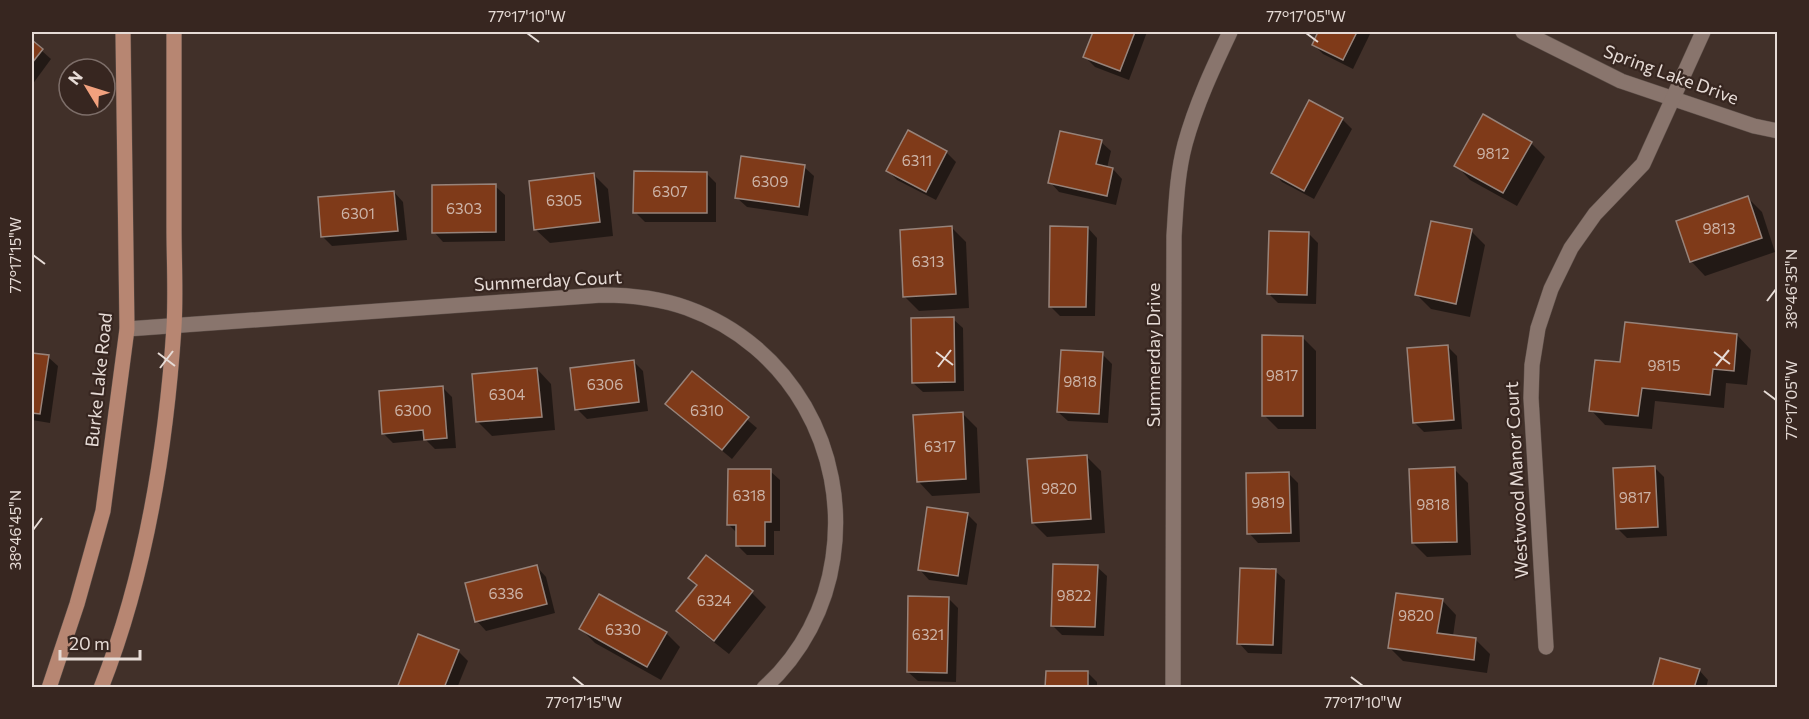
<svg xmlns="http://www.w3.org/2000/svg" width="1809" height="719" viewBox="0 0 1809 719" font-family="Commissioner,sans-serif">
	<style>
		.shadow { fill: #0007 }
		.building { fill: #7f3a19; stroke: #97837a; stroke-width: 1.5 }
		.lines { fill: none; stroke-linecap: round; stroke-linejoin: round }
		.minor-casing { stroke: #5d4f49; stroke-width: 16 }
		.major-casing { stroke: #5d4f49; stroke-width: 16 }
		.minor { stroke: #89756d; stroke-width: 15 }
		.major { stroke: #b78672; stroke-width: 15 }
		.ticks { fill: none; stroke: #e6dbd6; stroke-width: 2 }
		.labels { text-anchor: middle; stroke-width: 4.5; stroke-linejoin: round; paint-order: stroke }
		.number-label { font-size: 15px; fill: #ccb3a7 }
		.street-label { font-size: 18px; fill: #e6dbd6; stroke: #372620 }
		.neatline { fill: none; stroke: #e6dbd6; stroke-width: 2 }
		.ticks-label { font-size: 15px; text-anchor: middle; fill: #e6dbd6 }
	</style>
	<rect width="100%" height="100%" fill="#413029"/>
	<g class="shadow">
		<path d="M1095 32H1147L1129 80 1095 67 1085 57Z"/>
		<path d="M1320 32H1371L1353 69 1323 54 1313 44Z"/>
		<path d="M32 42 51 59 32 85Z"/>
		<path d="M1342 119 1352 129 1314 199 1282 182 1273 172Z"/>
		<path d="M1101 142 1111 151 1107 168 1113 169 1122 179 1116 205 1059 192 1050 182Z"/>
		<path d="M1531 143 1545 157 1517 206 1470 180 1456 165Z"/>
		<path d="M946 152 956 162 936 200 897 180 888 171Z"/>
		<path d="M804 167 814 176 808 216 747 207 737 198Z"/>
		<path d="M707 174 716 183V222H645L635 212Z"/>
		<path d="M594 175 608 189 613 236 550 243 535 229Z"/>
		<path d="M495 186 505 195V241L443 242 434 232Z"/>
		<path d="M394 192 403 202 407 240 332 246 322 236Z"/>
		<path d="M1748 198 1762 212 1775 252 1705 276 1691 261Z"/>
		<path d="M952 228 966 242 969 308 919 311 905 297Z"/>
		<path d="M1088 228 1097 238 1095 316H1060L1050 306Z"/>
		<path d="M1471 231 1485 245 1470 317 1431 309 1417 295Z"/>
		<path d="M1308 233 1318 243 1316 304 1278 303 1268 293Z"/>
		<path d="M953 319 963 328 964 391 923 392 913 383Z"/>
		<path d="M1737 335 1751 350 1747 385 1726 383 1724 408 1655 401 1652 429 1605 425 1591 410 1622 364Z"/>
		<path d="M1302 337 1316 351V429H1278L1264 415Z"/>
		<path d="M1448 347 1457 356 1462 429 1424 432 1414 422Z"/>
		<path d="M1102 354 1112 364 1108 423 1068 421 1058 412Z"/>
		<path d="M32 355 48 357 58 366 50 423 32 420Z"/>
		<path d="M634 362 643 371 648 411 587 419 577 409Z"/>
		<path d="M537 369 551 384 555 430 492 436 478 422Z"/>
		<path d="M692 373 757 428 732 459 677 413Z"/>
		<path d="M443 388 452 397 456 448 435 449 426 440 393 443 383 433Z"/>
		<path d="M962 413 977 428 980 493 932 496 918 481Z"/>
		<path d="M1087 457 1101 471 1105 533 1047 537 1033 523Z"/>
		<path d="M1654 467 1664 477 1667 536 1627 538 1618 529Z"/>
		<path d="M1454 469 1468 483 1471 555 1427 557 1413 543Z"/>
		<path d="M770 471 780 480V531H774V555H747L737 545V533L729 525Z"/>
		<path d="M1289 474 1298 483 1300 542 1258 543 1249 533Z"/>
		<path d="M967 514 977 524 967 585 929 580 920 570Z"/>
		<path d="M537 567 546 577 555 613 486 631 477 621Z"/>
		<path d="M1097 567 1107 576 1104 636 1062 635 1052 625Z"/>
		<path d="M1275 571 1285 580 1282 654 1248 653 1239 643Z"/>
		<path d="M690 578 752 593 766 607 729 654 692 625 678 611 698 586Z"/>
		<path d="M948 598 958 608 956 682 918 681 908 672Z"/>
		<path d="M1442 600 1456 615 1453 636 1476 640 1490 654 1487 673 1403 661 1389 647Z"/>
		<path d="M581 629 666 633 680 647 661 680 595 643Z"/>
		<path d="M458 651 468 661 457 688H399Z"/>
		<path d="M1699 670 1708 680 1706 688H1653Z"/>
		<path d="M1088 673 1097 682V688H1047Z"/>
	</g>
	<g class="building">
		<path d="M1093 32H1135L1120 71 1083 57Z"/>
		<path d="M1318 32H1357L1343 60 1312 45Z"/>
		<path d="M32 40 43 49 32 63Z"/>
		<path d="M1309 100 1343 118 1304 191 1271 173Z"/>
		<path d="M1483 114 1532 142 1503 193 1454 166Z"/>
		<path d="M908 130 947 151 926 192 886 171Z"/>
		<path d="M1060 131 1102 140 1096 164 1113 168 1107 196 1048 183Z"/>
		<path d="M741 156 805 165 799 207 735 198Z"/>
		<path d="M634 171 707 172V213H633Z"/>
		<path d="M594 173 600 222 534 230 529 181Z"/>
		<path d="M496 184V232L432 233V185Z"/>
		<path d="M394 191 398 231 321 237 318 197Z"/>
		<path d="M1748 196 1762 238 1690 262 1676 221Z"/>
		<path d="M1431 221 1472 229 1456 304 1415 295Z"/>
		<path d="M952 226 956 294 903 297 900 230Z"/>
		<path d="M1050 226 1088 227 1086 307H1049Z"/>
		<path d="M1269 231 1309 232 1307 295 1267 294Z"/>
		<path d="M954 317 955 382 912 383 911 318Z"/>
		<path d="M1625 322 1737 334 1734 371 1713 369 1710 395 1642 388 1638 416 1589 411 1595 360 1620 362Z"/>
		<path d="M1262 335 1303 336V416H1262Z"/>
		<path d="M1448 345 1454 420 1413 423 1407 348Z"/>
		<path d="M1061 350 1103 352 1099 414 1057 412Z"/>
		<path d="M32 353 49 355 40 414 32 413Z"/>
		<path d="M634 360 639 402 575 410 570 368Z"/>
		<path d="M537 368 542 417 476 422 472 374Z"/>
		<path d="M692 371 749 417 722 450 665 404Z"/>
		<path d="M443 386 447 438 424 440 423 430 382 434 379 391Z"/>
		<path d="M963 412 966 479 917 482 913 415Z"/>
		<path d="M1087 455 1091 519 1032 523 1027 459Z"/>
		<path d="M1655 466 1658 527 1616 529 1613 468Z"/>
		<path d="M1455 467 1457 542 1412 543 1409 469Z"/>
		<path d="M728 469H771V522H765V546H736V525H727Z"/>
		<path d="M1289 472 1291 533 1247 534 1246 473Z"/>
		<path d="M927 507 968 513 958 576 918 570Z"/>
		<path d="M706 555 753 591 714 641 676 611 697 585 688 578Z"/>
		<path d="M1053 564 1098 565 1095 627 1051 626Z"/>
		<path d="M537 565 547 604 475 622 465 583Z"/>
		<path d="M1240 568 1276 569 1273 645 1237 644Z"/>
		<path d="M1396 593 1443 599 1437 633 1476 638 1474 660 1388 648Z"/>
		<path d="M599 594 667 632 647 667 579 629Z"/>
		<path d="M908 596 949 597 947 673 907 672Z"/>
		<path d="M418 634 459 650 444 688H397Z"/>
		<path d="M1660 658 1700 669 1694 688H1652Z"/>
		<path d="M1046 671H1088V688H1045Z"/>
	</g>
	<g class="lines">
		<defs>
			<g id="minor">
				<path d="M1523 32 1621 81 1754 126 1778 131"/>
				<path d="M127 329 602 295C630 295 659 298 687 308 790 345 849 450 833 558 826 607 802 654 764 688"/>
				<path d="M1546 647 1531 398 1532 365 1538 328 1551 289 1571 248 1595 214 1643 164 1703 32"/>
				<path d="M1173 688 1174 236C1176 205 1177 174 1185 144 1196 104 1213 68 1230 32"/>
			</g>
			<g id="major">
				<path d="M49 688 77 604 103 511 127 329 123 32"/>
				<path d="M101 688C146 574 166 449 174 327 176 294 174 260 174 227 174 162 174 97 174 32"/>
			</g>
		</defs>
		<use href="#minor" class="minor-casing"/>
		<use href="#major" class="major-casing"/>
		<use href="#minor" class="minor"/>
		<use href="#major" class="major"/>
	</g>
	<path class="ticks" d="M527 33 539 42M1306 33 1318 42M33 255 45 264M1767 301 1776 289M936 352 953 365M1714 352 1730 364M158 353 175 366M1716 366 1729 350M938 367 951 350M160 368 173 351M1764 391 1776 400M33 530 42 518M573 677 584 686M1351 677 1363 686"/>
	<g class="labels">
		<g class="number-label">
			<text x="1493" y="159">9812</text>
			<text x="917" y="166">6311</text>
			<text x="770" y="187">6309</text>
			<text x="670" y="197">6307</text>
			<text x="564" y="206">6305</text>
			<text x="464" y="214">6303</text>
			<text x="358" y="219">6301</text>
			<text x="1719" y="234">9813</text>
			<text x="928" y="267">6313</text>
			<text x="1664" y="371">9815</text>
			<text x="1282" y="381">9817</text>
			<text x="1080" y="387">9818</text>
			<text x="605" y="390">6306</text>
			<text x="507" y="400">6304</text>
			<text x="413" y="416">6300</text>
			<text x="707" y="416">6310</text>
			<text x="940" y="452">6317</text>
			<text x="1059" y="494">9820</text>
			<text x="749" y="501">6318</text>
			<text x="1635" y="503">9817</text>
			<text x="1268" y="508">9819</text>
			<text x="1433" y="510">9818</text>
			<text x="506" y="599">6336</text>
			<text x="1074" y="601">9822</text>
			<text x="714" y="606">6324</text>
			<text x="1416" y="621">9820</text>
			<text x="623" y="635">6330</text>
			<text x="928" y="640">6321</text>
		</g>
		<g class="street-label">
			<text transform="translate(1671 75) rotate(20)" y="6">Spring Lake Drive</text>
			<text transform="translate(548 281) rotate(-3)" y="6">Summerday Court</text>
			<text transform="translate(1154 355) rotate(-90)" y="6">Summerday Drive</text>
			<text transform="translate(99 380) rotate(-84)" y="6">Burke Lake Road</text>
			<text transform="translate(1517 480) rotate(-93)" y="6">Westwood Manor Court</text>
		</g>
	</g>
	<rect width="1809" height="719" fill="none" stroke="#372620" stroke-width="66"/>
	<g transform="translate(87 87) rotate(308)"><circle r="28" fill="#372620" stroke="#7d6e69" stroke-width="1.5"/>
	<path d="M0-4.5L10 22L0 15L-10 22Z" fill="#f2a17e"/>
	<text y="-9" font-size="16" font-weight="bold" text-anchor="middle" fill="#e6dbd6">N</text>
	</g>
	<path d="M60 650v9h80v-9" fill="none" stroke="#e6dbd6" stroke-width="3"/>
	<text x="69" y="650" font-size="18" fill="#e6dbd6" stroke="#372620" stroke-width="4.5" paint-order="stroke">20 m</text>
	<rect x="33" y="33" width="1743" height="653" class="neatline"/>
	<g class="ticks-label">
		<text x="527" y="22">77°17'10"W</text>
		<text x="1306" y="22">77°17'05"W</text>
		<text transform="translate(16 255) rotate(-90)" y="5">77°17'15"W</text>
		<text transform="translate(1792 289) rotate(-90)" y="5">38°46'35"N</text>
		<text transform="translate(1792 400) rotate(-90)" y="5">77°17'05"W</text>
		<text transform="translate(16 530) rotate(-90)" y="5">38°46'45"N</text>
		<text x="584" y="708">77°17'15"W</text>
		<text x="1363" y="708">77°17'10"W</text>
	</g>
</svg>
